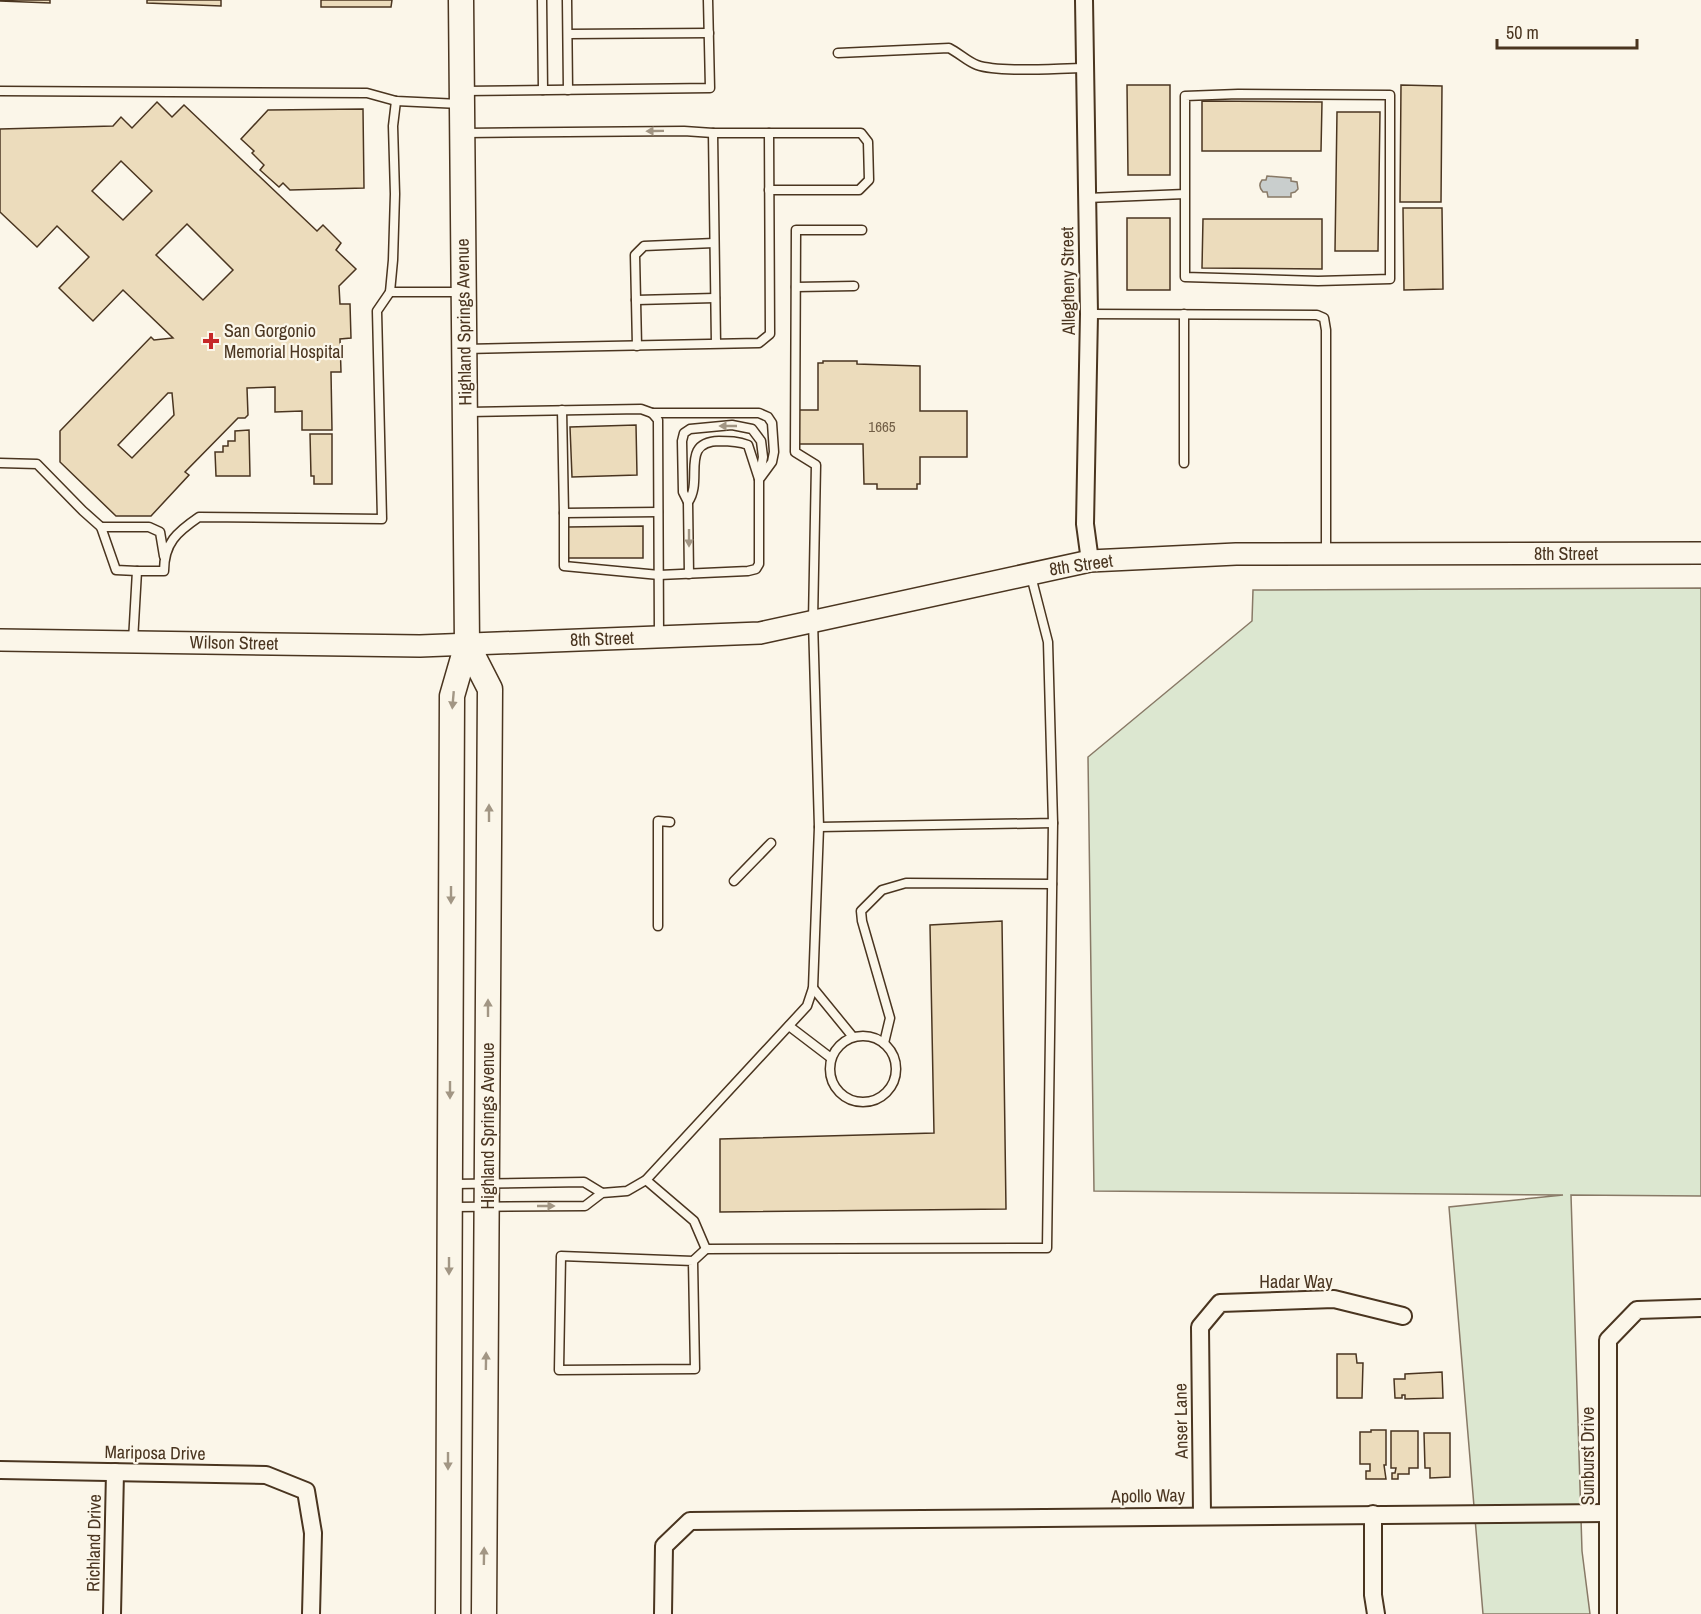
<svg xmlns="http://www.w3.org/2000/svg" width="1701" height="1614" viewBox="0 0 1701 1614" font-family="'Archivo Narrow',sans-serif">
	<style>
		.green { fill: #dce7d0; stroke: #887966; stroke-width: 1.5 }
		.water { fill: #c9cecd; stroke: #887966; stroke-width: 1.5 }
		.building { fill: #ecdcbc; stroke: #4a3520; stroke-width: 1.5; fill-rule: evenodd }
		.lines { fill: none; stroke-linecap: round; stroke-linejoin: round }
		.service-casing { stroke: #4a3520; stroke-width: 11 }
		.minor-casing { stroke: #4a3520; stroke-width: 20 }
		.tertiary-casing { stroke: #4a3520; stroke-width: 24 }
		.secondary-casing { stroke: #4a3520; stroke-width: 27 }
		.service { stroke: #fbf6e9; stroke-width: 8 }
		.minor { stroke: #fbf6e9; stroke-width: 16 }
		.tertiary { stroke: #fbf6e9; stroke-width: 21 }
		.secondary { stroke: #fbf6e9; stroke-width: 24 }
		.oneway { fill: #a29684 }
		.poi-dot { fill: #c62828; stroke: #fbf6e9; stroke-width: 2 }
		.labels { text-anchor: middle; stroke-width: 4.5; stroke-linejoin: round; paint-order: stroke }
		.number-label { font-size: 15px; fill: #725f47 }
		.street-label { font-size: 18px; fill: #4a3520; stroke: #fbf6e9 }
		.poi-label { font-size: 18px; fill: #4a3520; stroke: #fbf6e9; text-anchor: start }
	</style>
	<rect width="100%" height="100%" fill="#fbf6e9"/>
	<path class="green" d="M1701 588V1196L1571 1195 1582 1551 1590 1614H1483L1449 1207 1563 1195 1094 1191 1088 757 1252 621 1253 590Z"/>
	<path class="water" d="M1267 176 1291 178V181L1297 182 1298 189 1295 192 1291 193V197H1268L1267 192H1263C1259 188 1259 184 1262 180H1266Z"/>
	<g class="building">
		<path d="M0 0H50V3L0 1Z"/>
		<path d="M147 0H221V6L147 3Z"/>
		<path d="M321 0H392L391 7H321Z"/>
		<path d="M1127 85H1170V175H1128Z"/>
		<path d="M1401 85 1442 86 1441 202H1400Z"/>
		<path d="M1202 101 1322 102 1321 151H1202Z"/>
		<path d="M157 102 172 117 184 105 317 231 323 225 341 243 336 250 356 269 339 286 340 304H350L351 338 340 339 341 372H331L332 430H302V411L275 412V387L247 388 248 415 245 418H238L185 472 189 475 151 516H116L60 462V431L151 337 154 340 173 338 123 290 93 321 59 288 89 257 57 226 37 247 0 212V129L113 126 121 117 132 128ZM121 161 152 191 123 220 92 191ZM187 224 233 270 203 300 156 255ZM168 393H172L174 415 132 458 118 445Z"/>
		<path d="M363 109 364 188 290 190 283 183 279 187 260 170 264 165 252 153 254 151 241 139 268 110Z"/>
		<path d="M1337 112H1380L1378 251H1335Z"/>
		<path d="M1403 208H1442L1443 289 1404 290Z"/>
		<rect x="1127" y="218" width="43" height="72"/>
		<path d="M1203 219H1322V269L1202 268Z"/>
		<path d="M823 361H857V364L920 366V411H967V457H920V484H917V489H877V484H864L863 444H798V410H818V363H823Z"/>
		<path d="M636 425 637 475 572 477 570 427Z"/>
		<path d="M249 430 250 476H216L215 452H223V446H228V441H235V431Z"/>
		<path d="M310 434H332V484H314V476H311Z"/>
		<path d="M643 526V558H568V527Z"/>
		<path d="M1002 921 1006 1209 720 1212V1139L934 1133 930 925Z"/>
		<path d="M1337 1354H1356L1357 1363H1363L1362 1398H1337Z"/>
		<path d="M1442 1372 1443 1398 1405 1399V1395H1402V1398H1395L1394 1379H1405V1374Z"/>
		<path d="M1371 1430H1386V1465H1384L1386 1479H1366V1471H1370V1464H1360V1432H1371Z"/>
		<path d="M1391 1431H1418V1468H1409V1474H1398V1479H1392V1473H1395L1396 1468H1391Z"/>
		<path d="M1424 1433H1450V1477L1430 1478V1468H1425Z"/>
	</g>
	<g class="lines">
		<defs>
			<g id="service">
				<path d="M542 0 543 90"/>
				<path d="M567 0 568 90"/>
				<path d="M568 34 709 33"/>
				<path d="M838 53 949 48C959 53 968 62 977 65 1000 73 1058 68 1084 68"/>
				<path d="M0 91 367 93 396 101 460 104"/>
				<path d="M463 91 710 88 708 0"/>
				<path d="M465 133 684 131 713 133"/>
				<path d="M769 133H861L868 142 869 180 859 190H769"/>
				<path d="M1087 198 1185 194V277L1318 281 1390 279V95L1238 94 1185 96V194"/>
				<path d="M796 287 854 286"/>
				<path d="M390 292H461"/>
				<path d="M636 300 715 298"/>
				<path d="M1089 314 1317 315 1324 318 1326 330V555"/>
				<path d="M1184 314V463"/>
				<path d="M637 346 635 255 644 246 714 243"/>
				<path d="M465 349 759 343 770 334 769 133H713L716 344"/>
				<path d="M562 410 564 513 658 512"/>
				<path d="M468 412 641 409 652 413 658 420 659 636"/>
				<path d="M652 413H759L768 417 772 423 774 452 772 462 761 477"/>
				<path d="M0 463 37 464 83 511 101 527 116 570 137 571"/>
				<path d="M564 513V566L659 575 748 571 756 569 759 564V480L763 457 761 441 752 429 732 425 690 429 684 433 682 441 683 492 688 502"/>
				<path d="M101 527H149L160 532 164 556"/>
				<path d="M689 574 688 502C704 480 679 442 719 441 729 441 738 441 748 445L759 479"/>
				<path d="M133 641 137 571H164C164 543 177 532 199 517L382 519 377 311 390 292 393 260 395 194 393 126 396 101"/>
				<path d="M819 827 1053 823 1048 642 1031 576"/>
				<path d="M734 881 771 843"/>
				<path d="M658 926V821L670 822"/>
				<path d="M813 988 853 1037"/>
				<path d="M789 1026 831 1058"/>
				<circle cx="863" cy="1069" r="33"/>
				<path d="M884 1043 890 1018 862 921 861 911 882 890 906 883 1052 884"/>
				<path d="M646 1180 694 1221 706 1249 1047 1248 1053 823"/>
				<path d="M453 1184 584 1182 602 1193"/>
				<path d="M453 1207 585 1206 602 1193 627 1191 646 1180 807 1006 813 988 819 827 813 621 816 465 795 452 796 230H862"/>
				<path d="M693 1261 695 1369 559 1370 561 1256 693 1261 706 1249"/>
			</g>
			<g id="minor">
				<path d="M1084 0 1089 314 1085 524 1090 561"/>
				<path d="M0 1470 266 1475 306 1491 313 1533 311 1614"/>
				<path d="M1373 1514V1595L1376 1614"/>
				<path d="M1202 1515 1200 1327 1220 1303 1334 1299 1403 1316"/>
				<path d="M112 1614 115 1472"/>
				<path d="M663 1614 664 1546 690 1521 1607 1513"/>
				<path d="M1608 1614V1340L1637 1310 1701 1308"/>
			</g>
			<path id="tertiary" d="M0 640 420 646 760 633 1090 561 1236 554 1701 553"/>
			<g id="secondary">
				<path d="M467 644 490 689 484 1614"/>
				<path d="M448 1614 452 696 467 644 461 0"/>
			</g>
		</defs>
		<use href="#service" class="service-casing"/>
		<use href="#minor" class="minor-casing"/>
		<use href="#tertiary" class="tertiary-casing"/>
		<use href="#secondary" class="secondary-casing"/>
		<use href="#service" class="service"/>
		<use href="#minor" class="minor"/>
		<use href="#tertiary" class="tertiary"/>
		<use href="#secondary" class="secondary"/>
	</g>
	<defs><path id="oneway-solid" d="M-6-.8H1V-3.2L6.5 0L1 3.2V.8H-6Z" transform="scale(1.5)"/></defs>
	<g class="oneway">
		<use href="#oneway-solid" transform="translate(655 131) rotate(179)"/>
		<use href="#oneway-solid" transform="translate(728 426) rotate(180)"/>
		<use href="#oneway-solid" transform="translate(689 538) rotate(90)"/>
		<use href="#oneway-solid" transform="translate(453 700) rotate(95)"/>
		<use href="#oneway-solid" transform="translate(489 813) rotate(-90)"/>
		<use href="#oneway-solid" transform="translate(451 895) rotate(90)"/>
		<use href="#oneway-solid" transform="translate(488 1008) rotate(-90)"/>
		<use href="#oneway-solid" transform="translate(450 1090) rotate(90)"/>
		<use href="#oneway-solid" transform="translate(546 1206)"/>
		<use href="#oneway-solid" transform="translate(449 1266) rotate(90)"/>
		<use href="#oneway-solid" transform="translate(486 1361) rotate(-89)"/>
		<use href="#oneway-solid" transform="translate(448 1461) rotate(90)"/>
		<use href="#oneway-solid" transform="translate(484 1556) rotate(-89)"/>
	</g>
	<path class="poi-dot" d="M208 332h6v6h6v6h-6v6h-6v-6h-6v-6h6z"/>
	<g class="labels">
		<g class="number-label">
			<text x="882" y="432">1665</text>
		</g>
		<g class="street-label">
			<text transform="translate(1068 281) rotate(-91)" y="6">Allegheny Street</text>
			<text transform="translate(464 322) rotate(-91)" y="6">Highland Springs Avenue</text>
			<text x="1566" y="560">8th Street</text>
			<text transform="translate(1081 565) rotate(-8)" y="6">8th Street</text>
			<text transform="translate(602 639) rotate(-2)" y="6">8th Street</text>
			<text transform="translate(234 643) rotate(1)" y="6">Wilson Street</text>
			<text transform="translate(488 1126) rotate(-90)" y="6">Highland Springs Avenue</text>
			<text x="1296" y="1288">Hadar Way</text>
			<text transform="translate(1181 1421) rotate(-91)" y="6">Anser Lane</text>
			<text transform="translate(155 1453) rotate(1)" y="6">Mariposa Drive</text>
			<text transform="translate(1588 1456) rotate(-90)" y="6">Sunburst Drive</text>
			<text transform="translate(1148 1496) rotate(-1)" y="6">Apollo Way</text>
			<text transform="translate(94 1543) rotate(-89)" y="6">Richland Drive</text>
		</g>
		<g class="poi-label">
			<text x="224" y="337">San Gorgonio<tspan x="224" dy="21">Memorial Hospital</tspan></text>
		</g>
	</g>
	<path d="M1497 39v9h140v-9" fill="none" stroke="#4a3520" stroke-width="3"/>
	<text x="1506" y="39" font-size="18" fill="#4a3520" stroke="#fbf6e9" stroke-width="4.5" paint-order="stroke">50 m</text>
</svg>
